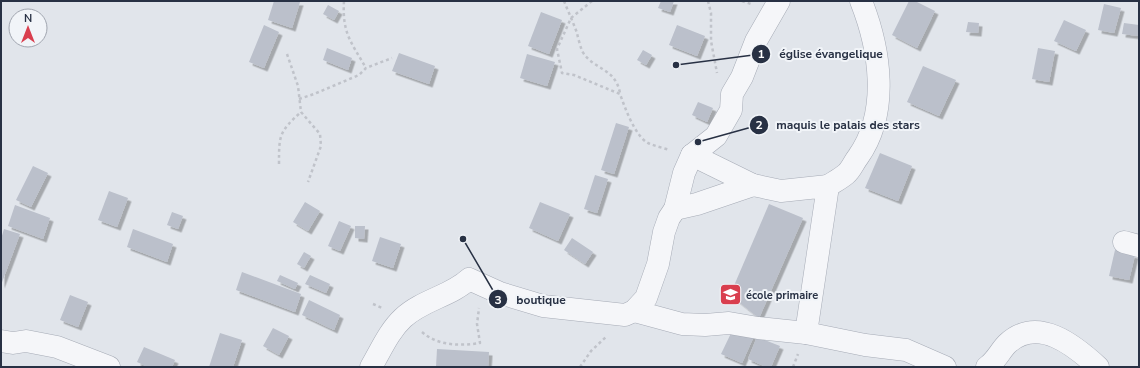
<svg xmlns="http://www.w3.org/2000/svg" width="1140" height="368" viewBox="0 0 1140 368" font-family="'Nunito Sans',sans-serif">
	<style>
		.building { fill: #bbc0cb; filter: url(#shadow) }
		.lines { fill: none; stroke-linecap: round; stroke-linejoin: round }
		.minor-casing { stroke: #a6abb6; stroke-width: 23 }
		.path { stroke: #c0c3ca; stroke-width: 2.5; stroke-dasharray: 3 3; stroke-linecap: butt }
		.minor { stroke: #f5f6f9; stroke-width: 22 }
		.labels { text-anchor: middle; stroke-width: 4; stroke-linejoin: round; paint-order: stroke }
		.poi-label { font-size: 11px; font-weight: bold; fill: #283144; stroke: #f1f4f8; text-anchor: start }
		.leader { fill: none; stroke: #283144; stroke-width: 1.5 }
		.callout-dot { fill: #283144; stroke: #f1f4f8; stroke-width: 1.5 }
		.mark-label { font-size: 12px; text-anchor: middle; font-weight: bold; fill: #fff }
		.callout-label { font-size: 12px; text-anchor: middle; font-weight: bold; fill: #283144; stroke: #f1f4f8; stroke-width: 4; stroke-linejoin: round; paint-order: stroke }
	</style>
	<defs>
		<filter id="shadow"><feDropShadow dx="3.5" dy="3.5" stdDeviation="0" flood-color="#0004"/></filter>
	</defs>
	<rect width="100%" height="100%" fill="#e1e5eb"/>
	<g class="building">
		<path d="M274 1 300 2 292 28 268 20Z"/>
		<path d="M661 1H674L670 12 658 8Z"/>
		<path d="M909 1H915L935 11 917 48 892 35Z"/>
		<path d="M1104 4 1121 8 1114 33 1098 30Z"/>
		<path d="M328 5 339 11 334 20 323 14Z"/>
		<path d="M541 12 562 20 549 54 528 46Z"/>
		<path d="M1064 20 1086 30 1076 51 1054 41Z"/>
		<path d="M968 22 979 23 978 33 966 32Z"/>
		<path d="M1124 23 1139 25V36L1122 34Z"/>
		<path d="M264 25 279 32 264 68 249 62Z"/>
		<path d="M677 25 705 36 697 56 669 45Z"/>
		<path d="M327 48 352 58 348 70 323 60Z"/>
		<path d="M1038 48 1055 51 1049 82 1032 79Z"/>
		<path d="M643 50 652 55 646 65 637 60Z"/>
		<path d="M399 53 435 66 429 84 392 71Z"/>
		<path d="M527 54 555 62 547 86 520 78Z"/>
		<path d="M923 66 956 80 939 116 907 102Z"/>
		<path d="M698 102 713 108 707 122 692 115Z"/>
		<path d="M616 123 629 127 614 174 601 170Z"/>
		<path d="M880 153 912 166 898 201 865 188Z"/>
		<path d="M33 166 48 173 31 207 16 200Z"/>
		<path d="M595 175 608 179 597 213 584 209Z"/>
		<path d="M109 191 128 198 117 227 98 220Z"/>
		<path d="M305 202 320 211 308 231 293 222Z"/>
		<path d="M540 202 570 214 558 241 529 228Z"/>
		<path d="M769 204 803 218 759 318 730 295Z"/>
		<path d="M15 205 50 218 43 239 8 226Z"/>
		<path d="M172 212 183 216 178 229 167 225Z"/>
		<path d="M339 221 351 226 340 251 328 246Z"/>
		<path d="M355 226H365L364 239 355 238Z"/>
		<path d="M4 229 20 234 1 285V239Z"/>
		<path d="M133 229 173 244 167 262 127 247Z"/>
		<path d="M380 237 401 244 393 268 372 261Z"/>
		<path d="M572 238 593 252 585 264 564 250Z"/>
		<path d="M1115 250 1135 255 1129 280 1109 276Z"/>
		<path d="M304 252 311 256 304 268 297 264Z"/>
		<path d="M242 272 301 294 295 312 236 290Z"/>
		<path d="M280 275 298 283 295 289 277 281Z"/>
		<path d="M310 275 330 284 326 293 305 284Z"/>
		<path d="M70 295 88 302 78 327 60 320Z"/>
		<path d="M309 300 340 315 334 330 302 315Z"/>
		<path d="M734 327 754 336 742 363 721 354Z"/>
		<path d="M273 328 289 336 279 355 263 346Z"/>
		<path d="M220 333 242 340 233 367H209Z"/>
		<path d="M757 337 780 346 771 367H766L748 359Z"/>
		<path d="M144 347 175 360 172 367H148L137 362Z"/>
		<path d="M437 349 489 352 488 367H436Z"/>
	</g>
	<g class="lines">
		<defs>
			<g id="minor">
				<path d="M692 155 753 185 781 191 828 186 806 333"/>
				<path d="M828 186C834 182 840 179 846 174 851 170 854 162 858 157 890 112 880 49 861 1"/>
				<path d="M675 209 697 204 753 185"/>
				<path d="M1124 242 1139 246"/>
				<path d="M634 311 682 324 705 325 729 323 758 328 806 333 865 345 906 350 945 367"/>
				<path d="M1 341 13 343 26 341 57 347 109 367"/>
				<path d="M371 367C381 350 389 331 403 318 422 300 451 296 469 279L500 293 543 306 625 315 634 311 646 298 658 264 664 232 669 218 675 209 684 173 692 155 716 136 731 110 732 94 742 77 756 41 779 1"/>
				<path d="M987 367C996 361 1000 351 1007 344 1038 315 1075 346 1098 367"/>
			</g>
		</defs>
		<use href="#minor" class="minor-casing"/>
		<g class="path">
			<path d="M344 1C342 33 351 42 366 68"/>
			<path d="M564 1C568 11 573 22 577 33 578 38 580 45 582 51 593 70 615 67 620 93"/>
			<path d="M592 1 571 18 557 49 562 73 574 75 620 94C625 108 635 136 648 143 655 146 663 148 670 150"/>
			<path d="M708 1 711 13V41L717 73"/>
			<path d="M742 1 751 4"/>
			<path d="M287 54 298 86 301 112 320 134 321 146 308 182"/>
			<path d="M299 99 314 94 359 75 366 68 392 58"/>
			<path d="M279 164C279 135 279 132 301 112"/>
			<path d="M373 304 382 308"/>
			<path d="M422 332C438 346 460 346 480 343L477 324 479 308"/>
			<path d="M580 367 591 351 607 336"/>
			<path d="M793 367 798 354"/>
		</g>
		<use href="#minor" class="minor"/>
	</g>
	<defs>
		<symbol id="school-square" viewBox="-11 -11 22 22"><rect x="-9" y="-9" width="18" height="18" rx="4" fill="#d93e4e" stroke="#f1f4f8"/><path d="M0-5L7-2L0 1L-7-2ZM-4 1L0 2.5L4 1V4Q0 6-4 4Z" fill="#fff"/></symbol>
	</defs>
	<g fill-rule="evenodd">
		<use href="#school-square" x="718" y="282" width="25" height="25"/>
	</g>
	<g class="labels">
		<g class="poi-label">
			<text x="746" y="299">école primaire</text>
		</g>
	</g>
	<path class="leader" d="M676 65L761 54M698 142L759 125M463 239L498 299"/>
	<g class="callout-dot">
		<circle cx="676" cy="65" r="4"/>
		<circle cx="698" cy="142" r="4"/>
		<circle cx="463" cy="239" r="4"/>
		<circle cx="761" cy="54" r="10"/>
		<circle cx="759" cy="125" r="10"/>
		<circle cx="498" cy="299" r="10"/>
	</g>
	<g class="mark-label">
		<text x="761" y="58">1</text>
		<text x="759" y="129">2</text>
		<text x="498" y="304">3</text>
	</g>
	<g class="callout-label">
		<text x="831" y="58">église évangelique</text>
		<text x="848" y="129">maquis le palais des stars</text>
		<text x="541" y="304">boutique</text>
	</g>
	<rect width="1140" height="368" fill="none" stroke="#283144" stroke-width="4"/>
	<g transform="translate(28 28)"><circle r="19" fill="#f1f4f8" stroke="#a1a6b0"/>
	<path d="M0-3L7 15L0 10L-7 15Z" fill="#d93e4e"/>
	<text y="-6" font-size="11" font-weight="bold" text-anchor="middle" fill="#283144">N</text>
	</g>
</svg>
